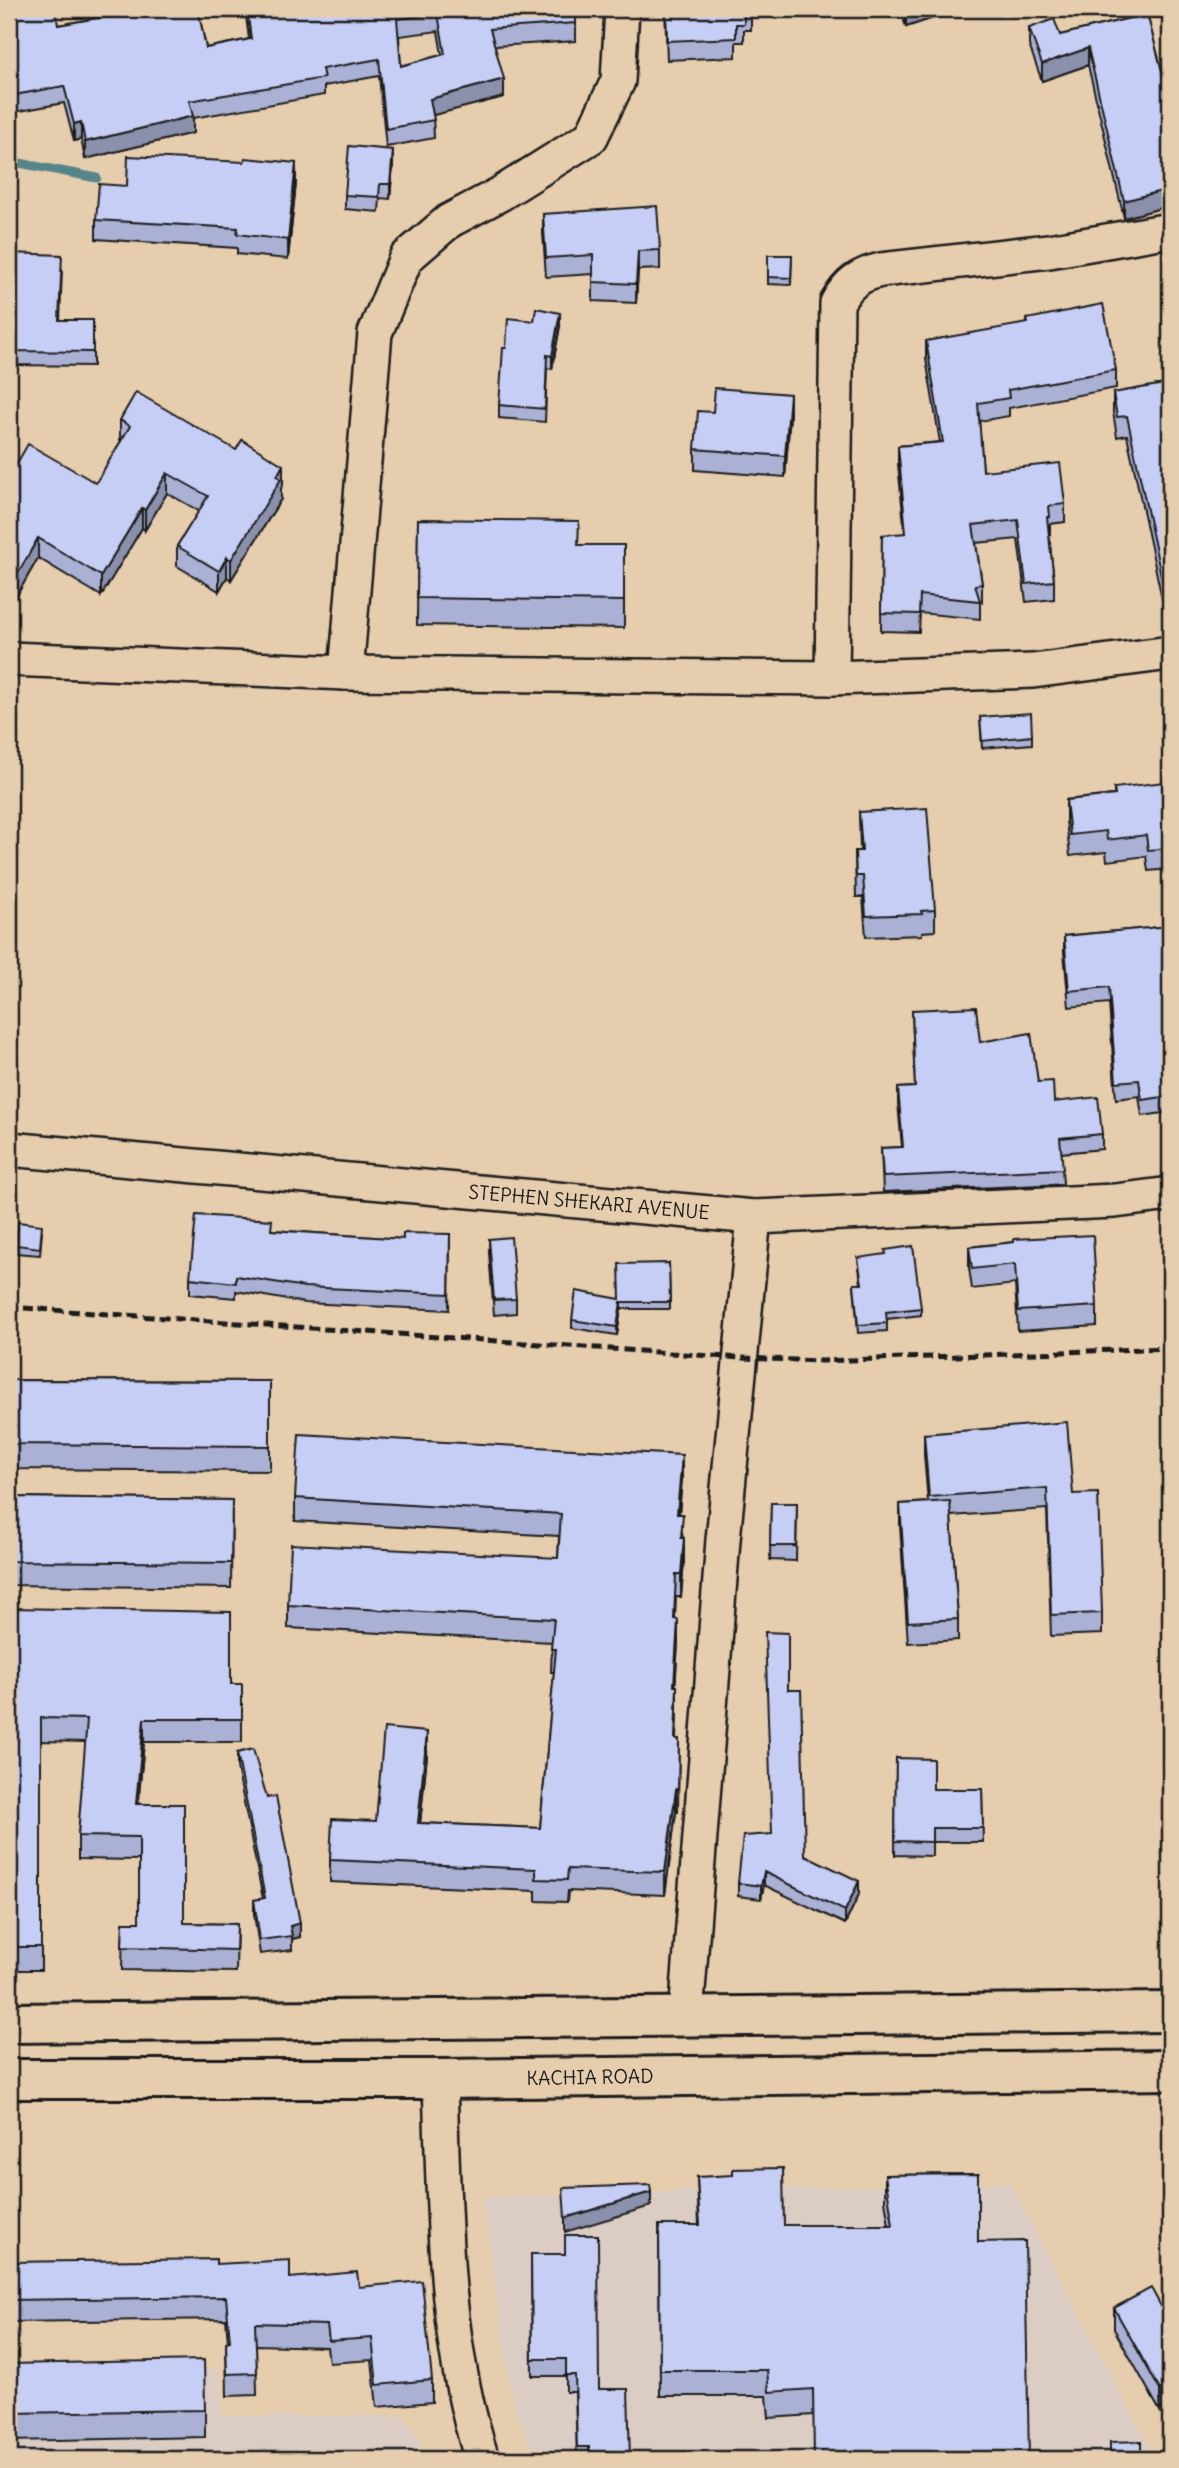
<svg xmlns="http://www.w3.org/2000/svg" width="1179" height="2468" viewBox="0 0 1179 2468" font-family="Delius,sans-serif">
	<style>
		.built { fill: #dccdc4 }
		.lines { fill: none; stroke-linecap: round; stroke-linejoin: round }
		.stream { stroke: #548589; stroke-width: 9 }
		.minor-casing { stroke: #1c1c1c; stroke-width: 38 }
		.major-casing { stroke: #1c1c1c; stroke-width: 44 }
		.minor { stroke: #e6cdae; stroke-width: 33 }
		.major { stroke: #e6cdae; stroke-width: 38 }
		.rail { stroke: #1c1c1c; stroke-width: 5; stroke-dasharray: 10 5; stroke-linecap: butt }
		.wall { fill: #aab1d4; stroke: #1c1c1c; stroke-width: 2; fill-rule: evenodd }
		.shaded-wall { fill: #8b90ac; stroke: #1c1c1c; stroke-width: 2 }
		.building { fill: #c6cef6; stroke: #1c1c1c; stroke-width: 2; fill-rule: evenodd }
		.labels { text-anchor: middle; stroke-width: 6; stroke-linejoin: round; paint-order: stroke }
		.street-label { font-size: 19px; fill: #1c1c1c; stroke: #e6cdae }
	</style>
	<rect width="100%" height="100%" fill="#e6cdae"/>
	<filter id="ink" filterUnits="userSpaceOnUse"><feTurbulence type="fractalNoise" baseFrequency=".0143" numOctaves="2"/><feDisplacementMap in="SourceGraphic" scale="14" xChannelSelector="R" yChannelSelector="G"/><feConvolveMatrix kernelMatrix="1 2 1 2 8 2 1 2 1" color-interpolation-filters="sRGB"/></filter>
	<g filter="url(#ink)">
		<g class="built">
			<path d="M1010 2183 1156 2459H536L513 2404 482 2197Z"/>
			<path d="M217 2368 223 2416H404L430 2459H9V2380Z"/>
		</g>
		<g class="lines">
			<path class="stream" d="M9 161 97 178"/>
			<defs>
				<g id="minor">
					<path d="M9 659 346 673 832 678 1033 671 1170 653"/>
					<path d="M346 673 375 333 406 258 449 221 500 194 591 137 618 81 622 9"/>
					<path d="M832 678 837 303C848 283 859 275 881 270L1049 251 1170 230"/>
					<path d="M9 1149 754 1217 1115 1201 1170 1194"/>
					<path d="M686 2016 723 1540 754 1217"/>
					<path d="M440 2079C444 2207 442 2336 482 2459"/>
				</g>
				<g id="major">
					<path d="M9 2023 1170 2012"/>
					<path d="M9 2079H440L1170 2070"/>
				</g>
			</defs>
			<use href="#minor" class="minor-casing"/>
			<use href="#major" class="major-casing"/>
			<use href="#minor" class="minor"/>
			<use href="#major" class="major"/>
			<path class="rail" d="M9 1307 741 1358 822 1361 1170 1348"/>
		</g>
		<g class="wall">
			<path d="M142 9H198L206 48 249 39 245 9H576V41L495 46 504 97 433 115 434 138 386 147 379 76 324 86V95L193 118V133L85 159 81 139 74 141 64 103 9 113V10L58 25 142 10ZM438 31 442 55 401 66 399 36Z"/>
			<path d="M665 9H751V30H744V42H736V57L667 60Z"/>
			<path d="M900 9H952V12L906 27Z"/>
			<path d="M1147 14 1169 98H1170V193L1165 195V207L1124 218 1088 65 1042 81 1029 45V28L1060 35Z"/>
			<path d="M393 164 390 199 380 198 379 212 345 209V195Z"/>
			<path d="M296 183 288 259 237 254V248L96 239V220L127 186Z"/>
			<path d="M543 214 660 250V269L638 270 636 303 593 301V274L546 277 543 233Z"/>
			<path d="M9 253 62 270 60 320H93V366L9 365Z"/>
			<path d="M768 255H792L791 285 768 284Z"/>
			<path d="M1027 319 1116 370V388L1009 408V416L979 421 983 471 1065 504V522L1050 524V535H1049L1054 581V599L1026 602 1018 539 976 543 982 584V602H980V619L920 613 919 632 881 631 882 535 905 534 898 464V446L940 442 926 359V341L1027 324Z"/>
			<path d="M560 326 552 369 547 368 545 422 499 418V405L506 348Z"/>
			<path d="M1170 383 1162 599 1127 435 1117 437 1113 412V393Z"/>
			<path d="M790 415 785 477 695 470V449Z"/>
			<path d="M120 420 283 485 281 488V499L231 580 227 577 219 591 177 566V546L199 511 167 493 145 530 142 528 101 596 38 558 13 602 9 599V477L96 483 121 441 120 440Z"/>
			<path d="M418 519 579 545H624V628L417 625Z"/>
			<path d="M980 717 1032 736V744L982 748Z"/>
			<path d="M1114 788 1170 833V869L1148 871 1146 856 1107 861 1106 852 1070 856 1066 821V800L1114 795Z"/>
			<path d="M859 812 935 910V931L922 932V935L866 937 863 897H856L855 851H860Z"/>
			<path d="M1170 926V1112L1142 1116 1139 1096 1116 1099 1109 1003 1069 1007 1064 952V936Z"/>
			<path d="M912 1010 980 1042 1038 1082 1054 1102 1102 1134V1149L1061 1153 1063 1184 883 1192 881 1148 902 1147 898 1103V1088L915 1087Z"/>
			<path d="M272 1230 403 1239 450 1234 449 1310 305 1303 236 1291V1298L190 1294V1278Z"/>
			<path d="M42 1232 40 1255 16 1253V1245Z"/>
			<path d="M489 1239 516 1299V1313L494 1315 489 1253Z"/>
			<path d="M1014 1242 1097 1306V1326L1018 1331 1015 1284 972 1289 969 1268V1247Z"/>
			<path d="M858 1258 921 1308V1315L887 1319V1331L858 1333 854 1284H861Z"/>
			<path d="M669 1263 670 1309H621L617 1335 572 1328V1320L620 1299Z"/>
			<path d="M9 1380 270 1381V1471L9 1469Z"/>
			<path d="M924 1434 1073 1494 1102 1613V1634L1051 1636 1047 1509 951 1516 958 1619V1640L908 1643 900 1525V1504L928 1502 924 1455Z"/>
			<path d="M682 1478 679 1514 683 1538 684 1561 681 1597H676L675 1619 678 1642 675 1686 677 1709 676 1739H679L678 1812H676L665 1895 568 1891 567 1902 536 1901V1891L330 1882V1860L376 1821 427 1755 420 1823 540 1828 554 1672H551L552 1642 288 1628V1605L558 1558 559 1536 295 1521V1498Z"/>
			<path d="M9 1497 232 1500 231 1588 9 1585Z"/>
			<path d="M771 1503H797L796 1561 770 1560Z"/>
			<path d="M9 1608 231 1684H242V1742H144L138 1804 184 1923 237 1924 236 1972 122 1970 123 1922H139V1860L78 1859V1836L86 1742 41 1741V1970H9Z"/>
			<path d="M788 1690 805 1855 859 1894 845 1924 764 1885 761 1899 738 1896V1883L772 1834Z"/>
			<path d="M237 1753 300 1937 292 1939V1950L260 1954 254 1914V1900L263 1899 237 1767Z"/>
			<path d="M896 1758 933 1789H982L983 1842H932V1856L895 1855Z"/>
			<path d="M978 2174 813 2415 769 2418 767 2396H660L659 2225H699L697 2177 784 2225H889L885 2201V2175Z"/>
			<path d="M531 2254 599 2389 630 2459H577L575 2392H566V2376H532Z"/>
			<path d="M9 2262 216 2264 290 2278 359 2287 432 2380V2402L377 2407 372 2360 329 2363 327 2347 256 2345 257 2395 227 2396 226 2342H228L226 2319 9 2322Z"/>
			<path d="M1114 2308 1170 2323 1160 2411 1114 2329Z"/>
			<path d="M9 2364 205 2410V2437L9 2441Z"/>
		</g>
		<g class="shaded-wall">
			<path d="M918 9H952V12L906 27V12Z"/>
			<path d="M1088 48V65L1042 81V64Z"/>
			<path d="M504 79V97L430 116V99Z"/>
			<path d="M193 116V133L85 159V142Z"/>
			<path d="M81 122V139L74 141V124Z"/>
			<path d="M393 150V164L390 199V184Z"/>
			<path d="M296 163V183L288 259V240Z"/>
			<path d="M1170 177V193L1165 195V207L1124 218V201L1162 178Z"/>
			<path d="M638 251V270L636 303V284Z"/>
			<path d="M560 313V326L552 369V356Z"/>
			<path d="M790 394V415L785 477V456Z"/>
			<path d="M283 465V485L281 488V499L231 580V560Z"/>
			<path d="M167 473V493L145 530V510Z"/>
			<path d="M142 508V528L101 596V576Z"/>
			<path d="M38 538V558L13 602V582Z"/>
			<path d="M227 557V577L219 591V571Z"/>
			<path d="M1170 578V597L1162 599V580Z"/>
			<path d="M621 1302V1309L617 1335V1327Z"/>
			<path d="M682 1455V1478L677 1536V1514Z"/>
			<path d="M684 1538V1561L681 1597V1574Z"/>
			<path d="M678 1620V1642L674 1708V1686Z"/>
			<path d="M677 1686V1709L675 1762V1739Z"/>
			<path d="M144 1719V1742L136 1827V1804Z"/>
			<path d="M427 1732V1755L418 1845V1823Z"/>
			<path d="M676 1789V1812L665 1895V1872Z"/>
			<path d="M764 1872V1885L761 1899V1886Z"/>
			<path d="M859 1881V1894L845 1924V1911Z"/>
			<path d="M300 1923V1937L292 1939 290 1926Z"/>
			<path d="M651 2192V2206L565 2232V2218Z"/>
			<path d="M1170 2384V2405L1160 2411V2390Z"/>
		</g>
		<g class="building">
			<path d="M17 9H55L58 25 143 10V9H198L206 48 251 39 247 9H576V23L490 29 504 79 430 99 434 120 386 129 379 59 322 69 324 78 189 101 193 116 85 142 81 122 74 124 64 86 9 96V10ZM438 14 445 54 401 66 397 19Z"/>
			<path d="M666 9H751V12H744V24H736V38L667 41Z"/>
			<path d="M905 9H918L906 12Z"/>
			<path d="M1147 14 1169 98H1170V177L1162 178 1165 190 1124 201 1088 48 1042 64 1029 28 1054 19 1060 35Z"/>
			<path d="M349 146 393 150 390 184H380L379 197 345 195Z"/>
			<path d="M128 156 244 162 245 158 296 163 288 240 237 234 238 228 96 220 99 184 127 186Z"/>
			<path d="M657 206 660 250 638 251 636 284 593 282V255L546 258 543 214Z"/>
			<path d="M9 253 62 255 59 320H93V352L9 351Z"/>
			<path d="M768 255H792L791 278 768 277Z"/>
			<path d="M1103 304 1116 370 1008 390 1009 398 978 403 983 471 1060 463 1065 504 1049 506 1050 517H1047L1054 581 1026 584 1018 520 973 525 982 584 975 585 980 601 920 595 919 614 881 613 882 535 906 533 898 446 943 442 926 341 1028 323 1027 319Z"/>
			<path d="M536 308 560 313 552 356 547 355 545 409 499 405 503 348H506L508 318 534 321Z"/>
			<path d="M1170 383V578L1162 580 1127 416 1117 417 1113 393Z"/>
			<path d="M715 388 790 394 785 456 695 449 698 411 713 412Z"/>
			<path d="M136 392 236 450 242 440 283 465 277 476 281 479 231 560 227 557 219 571 177 546 208 496 167 473 145 510 142 508 101 576 38 538 13 582 9 579V477L28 444 96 483 130 426 120 420Z"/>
			<path d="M418 519 579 521 578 545H624V601L417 598Z"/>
			<path d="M1031 713 1032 736 982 741 980 717Z"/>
			<path d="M1164 782 1170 833V848L1148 850 1146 835 1107 840 1106 831 1070 835 1066 800 1115 795 1114 788Z"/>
			<path d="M927 808 935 910 921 911 922 914 866 916 863 876H856L855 851H862L859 812Z"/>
			<path d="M1170 926V1096L1142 1100 1139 1080 1116 1082 1109 987 1069 991 1064 936Z"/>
			<path d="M976 1007 980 1042 1031 1033 1038 1082 1053 1081 1054 1102 1098 1097 1102 1134 1060 1138 1063 1169 883 1177 881 1148 903 1147 898 1088 915 1087 912 1010Z"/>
			<path d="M196 1215 272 1220 271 1230 403 1239V1233L450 1234 449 1294 305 1287 236 1276V1283L190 1278Z"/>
			<path d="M18 1222 42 1225 40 1248 16 1245Z"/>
			<path d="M1093 1235 1097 1306 1018 1311 1015 1264 972 1269 969 1247 1014 1242V1239Z"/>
			<path d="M511 1237 516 1299 494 1300 489 1239Z"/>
			<path d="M913 1246 921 1308 886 1312 887 1323 858 1325 854 1284H862L858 1258 886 1254 885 1250Z"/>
			<path d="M669 1263 670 1302H621L617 1327 572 1320 576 1291 620 1299 619 1264Z"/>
			<path d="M9 1380 270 1381V1446L9 1444Z"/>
			<path d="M1067 1422 1073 1494 1098 1493 1102 1613 1051 1615 1047 1488 929 1497 924 1434Z"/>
			<path d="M299 1434 682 1455 677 1514H683L681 1538H684L681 1574H676L674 1619 678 1620 674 1686H677L675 1739H679L678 1790 676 1789 665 1872 568 1869 567 1880 536 1879V1869L330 1860 332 1819 376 1821 384 1728 427 1732 418 1823 540 1828 556 1649H551L554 1619 288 1605 291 1544 558 1558 561 1514 295 1498Z"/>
			<path d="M9 1497 232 1500 231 1563 9 1561Z"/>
			<path d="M950 1501 958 1619 908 1622 900 1504Z"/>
			<path d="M771 1503H797L796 1546H770Z"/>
			<path d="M9 1608 231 1612V1684H242V1719H144L136 1804H184V1923L237 1924 236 1950 122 1947 123 1922H139V1837L78 1836 87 1719 41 1718V1947H9Z"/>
			<path d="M765 1632 788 1633V1690H801L805 1855 859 1881 845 1911 764 1872 761 1886 738 1883 743 1836 772 1834Z"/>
			<path d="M253 1749 267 1798 276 1796 300 1923 290 1926 292 1936 260 1940 254 1900 265 1898 237 1753Z"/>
			<path d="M896 1758 933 1759V1789H982L983 1828H932V1842L895 1841Z"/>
			<path d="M783 2168 784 2225H893L885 2175 978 2174V2242L1025 2241 1029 2459H814L813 2389 769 2392 767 2370H660L659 2225H700L697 2177 733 2175V2169Z"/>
			<path d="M650 2185 651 2192 565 2218 563 2188Z"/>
			<path d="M565 2235H598L599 2389H628L630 2459H589V2447H577L575 2375H566V2359H532L531 2254H565Z"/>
			<path d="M216 2259V2264L290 2260V2278L357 2272 359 2287 422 2281 432 2380 377 2385 372 2338 329 2341 327 2325 255 2323 257 2373 227 2374 226 2342 230 2341 226 2297 9 2300V2262Z"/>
			<path d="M1151 2288 1170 2323V2384L1160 2390 1114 2308Z"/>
			<path d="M204 2360 205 2410 9 2413V2364Z"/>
			<path d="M1141 2441V2459H1110V2442Z"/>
		</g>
	</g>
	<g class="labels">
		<g class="street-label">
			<text transform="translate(589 1202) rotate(5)" y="7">STEPHEN SHEKARI AVENUE</text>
			<text transform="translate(590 2077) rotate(-1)" y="7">KACHIA ROAD</text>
		</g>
	</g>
	<rect width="1179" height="2468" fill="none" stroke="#e6cdae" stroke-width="35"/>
	<rect x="18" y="18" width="1144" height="2433" fill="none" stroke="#1c1c1c" stroke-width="2.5" filter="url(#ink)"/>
</svg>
